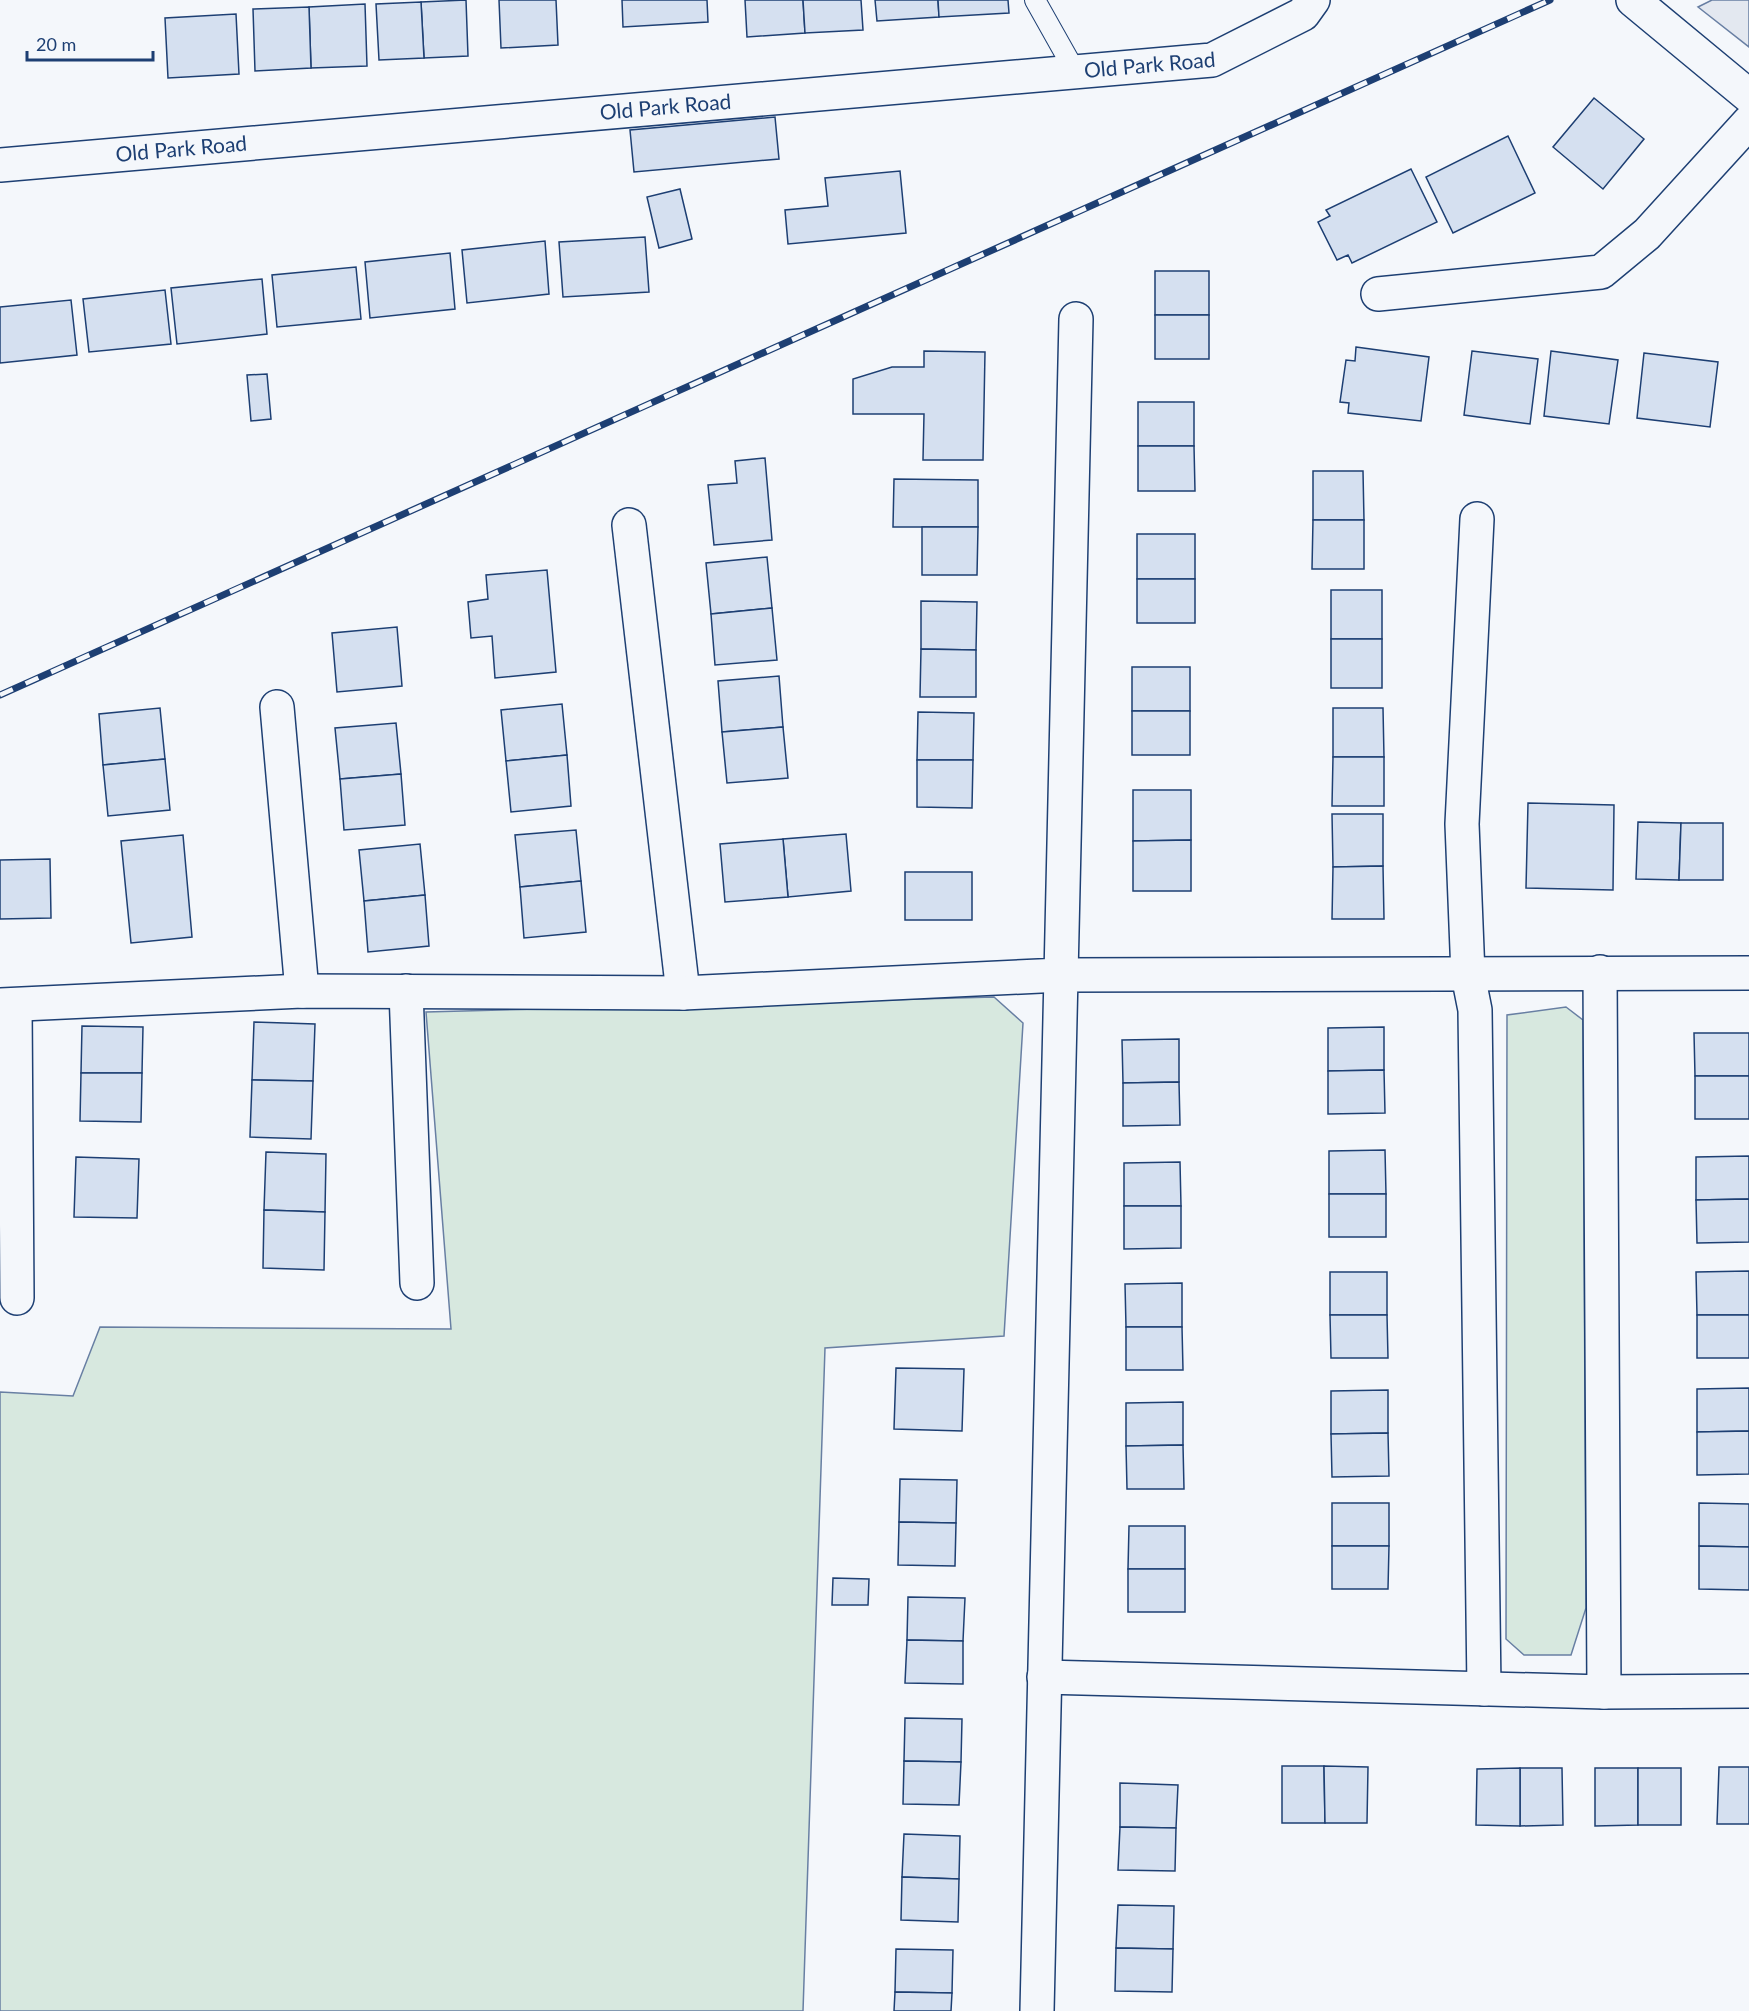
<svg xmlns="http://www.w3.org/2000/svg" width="1749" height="2011" viewBox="0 0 1749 2011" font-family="Lato,sans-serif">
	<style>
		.green { fill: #d7e8df; stroke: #687fa3; stroke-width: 1.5 }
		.parking { fill: #e3e8f0; stroke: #687fa3; stroke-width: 1.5 }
		.building { fill: #d5e0f0; stroke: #1d3f73; stroke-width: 1.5 }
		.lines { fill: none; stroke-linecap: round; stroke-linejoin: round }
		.lane-casing { stroke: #1d3f73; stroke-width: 22 }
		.street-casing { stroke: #1d3f73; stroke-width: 36 }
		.secondary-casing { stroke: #1d3f73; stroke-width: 36 }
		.lane { stroke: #f4f7fb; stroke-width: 20 }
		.street { stroke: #f4f7fb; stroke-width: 33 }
		.secondary { stroke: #f4f7fb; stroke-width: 33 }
		.rail-casing { stroke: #1d3f73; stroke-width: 7 }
		.rail { stroke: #f4f7fb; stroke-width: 4.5; stroke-dasharray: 14; stroke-linecap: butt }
		.labels { text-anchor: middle; stroke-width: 4.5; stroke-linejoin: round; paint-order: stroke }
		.street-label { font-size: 21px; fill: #1d3f73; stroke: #f4f7fb }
	</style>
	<rect width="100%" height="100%" fill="#f4f7fb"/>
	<g class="green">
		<path d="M994 997 1023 1023 1004 1336 825 1348 803 2011H0V1392L73 1396 100 1327 451 1329 426 1012Z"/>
		<path d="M1566 1007 1583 1020 1586 1608 1571 1655H1524L1506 1639 1507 1015Z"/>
	</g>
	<path class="parking" d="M1712 0H1749V47L1698 7Z"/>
	<g class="building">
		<path d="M466 0 468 56 424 58 421 2Z"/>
		<path d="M499 0H556L558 45 501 48Z"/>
		<path d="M622 0H707L708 22 623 27Z"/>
		<path d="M745 0H803L805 33 747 37Z"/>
		<path d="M803 0H861L863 30 805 33Z"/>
		<path d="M875 0H938L939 17 877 21Z"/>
		<path d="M938 0H1008L1009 13 939 17Z"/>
		<path d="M421 2 424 58 379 60 376 4Z"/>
		<path d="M365 4 367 66 311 68 309 7Z"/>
		<path d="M309 7 311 68 255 71 253 9Z"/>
		<path d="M236 14 239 74 168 78 165 18Z"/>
		<path d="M1594 98 1644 139 1603 189 1553 147Z"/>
		<path d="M775 117 779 159 634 172 630 130Z"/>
		<path d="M1508 136 1535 193 1453 233 1426 177Z"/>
		<path d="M1411 169 1437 222 1352 263 1348 255 1337 260 1318 222 1330 216 1326 210Z"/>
		<path d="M900 171 906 233 788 244 785 210 828 206 825 178Z"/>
		<path d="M680 189 692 239 659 248 647 197Z"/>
		<path d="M645 237 649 292 563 297 559 242Z"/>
		<path d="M545 241 549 294 467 303 462 250Z"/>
		<path d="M450 253 455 309 370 318 365 262Z"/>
		<path d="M356 267 361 319 277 327 272 275Z"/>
		<rect x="1155" y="271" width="54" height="44"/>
		<path d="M262 279 267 334 177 344 171 288Z"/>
		<path d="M165 290 171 344 89 352 83 299Z"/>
		<path d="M71 300 77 355 0 363V307Z"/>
		<rect x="1155" y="315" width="54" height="44"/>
		<path d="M1356 347 1429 357 1421 421 1348 413 1349 403 1340 402 1346 360 1355 361Z"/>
		<path d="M924 351 985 352 983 460H923L924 414H853V379L892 367H924Z"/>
		<path d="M1472 351 1538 359 1530 424 1464 415Z"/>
		<path d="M1551 351 1618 360 1609 424 1544 416Z"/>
		<path d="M1644 353 1718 362 1710 427 1637 418Z"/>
		<path d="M267 374 271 419 251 421 247 375Z"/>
		<rect x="1138" y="402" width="56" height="44"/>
		<path d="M1138 446H1194L1195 491H1138Z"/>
		<path d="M765 458 772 540 714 545 708 485 737 483 735 461Z"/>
		<path d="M1313 471H1363L1364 520H1313Z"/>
		<path d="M894 479 978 480V527H893Z"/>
		<path d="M1313 520H1364V569H1312Z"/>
		<path d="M922 527H978L977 575H922Z"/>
		<rect x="1137" y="534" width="58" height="45"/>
		<path d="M767 557 772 608 711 614 706 563Z"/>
		<path d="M547 570 556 672 495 678 492 636 471 638 468 602 488 599 486 575Z"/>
		<rect x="1137" y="579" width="58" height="44"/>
		<rect x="1331" y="590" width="51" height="49"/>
		<path d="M921 601 977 602 976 650 921 649Z"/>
		<path d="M772 608 777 660 715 665 711 614Z"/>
		<path d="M397 627 402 686 337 692 332 633Z"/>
		<rect x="1331" y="639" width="51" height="49"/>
		<path d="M921 649 976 650V697H920Z"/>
		<rect x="1132" y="667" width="58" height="44"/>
		<path d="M779 676 783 727 722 732 718 681Z"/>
		<path d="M562 704 567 755 506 761 501 710Z"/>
		<path d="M160 708 165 759 103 765 99 714Z"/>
		<path d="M1333 708H1383L1384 757H1333Z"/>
		<rect x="1132" y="711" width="58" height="44"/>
		<path d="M918 712 974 713 973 760H917Z"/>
		<path d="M396 723 401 774 340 779 335 728Z"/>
		<path d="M783 727 788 778 727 783 722 732Z"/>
		<path d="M567 755 571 806 511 812 506 761Z"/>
		<path d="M1333 757H1384V806H1332Z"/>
		<path d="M165 759 170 810 108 816 103 765Z"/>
		<path d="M917 760H973L972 808 917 807Z"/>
		<path d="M401 774 405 825 344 830 340 779Z"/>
		<path d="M1133 790H1191V840L1133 841Z"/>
		<path d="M1528 803 1614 805 1613 890 1526 888Z"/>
		<path d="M1332 814H1383V866L1333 867Z"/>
		<path d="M1638 822 1681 823 1679 880 1636 879Z"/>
		<path d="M1681 823H1723V880H1679Z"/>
		<path d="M576 830 581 881 520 887 515 835Z"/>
		<path d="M846 834 851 891 788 897 783 839Z"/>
		<path d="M183 835 192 937 131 943 121 841Z"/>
		<path d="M783 839 788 897 725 902 720 844Z"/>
		<path d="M1191 840V891H1133V841Z"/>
		<path d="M420 844 425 895 364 901 359 850Z"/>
		<path d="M50 859 51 918 0 919V860Z"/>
		<path d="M1383 866 1384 919H1332L1333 867Z"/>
		<rect x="905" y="872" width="67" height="48"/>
		<path d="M581 881 586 932 524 938 520 887Z"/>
		<path d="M425 895 429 946 368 952 364 901Z"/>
		<path d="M254 1022 315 1024 313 1081 252 1080Z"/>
		<path d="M82 1026 143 1027 142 1073H81Z"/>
		<path d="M1384 1027V1070L1328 1071V1028Z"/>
		<path d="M1694 1033H1749V1076H1695Z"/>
		<path d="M1179 1039V1082L1123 1083 1122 1040Z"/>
		<path d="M1384 1070 1385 1113 1328 1114V1071Z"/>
		<path d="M81 1073H142L141 1122 80 1121Z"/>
		<rect x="1695" y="1076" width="54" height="43"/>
		<path d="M252 1080 313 1081 311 1139 250 1137Z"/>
		<path d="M1179 1082 1180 1125 1123 1126V1083Z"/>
		<path d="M1385 1150 1386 1194H1329V1151Z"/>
		<path d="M266 1152 326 1154 325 1212 264 1210Z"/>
		<path d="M1749 1156V1199L1696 1200V1157Z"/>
		<path d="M76 1157 139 1159 137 1218 74 1217Z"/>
		<path d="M1180 1162 1181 1206H1124V1163Z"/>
		<rect x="1329" y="1194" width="57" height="43"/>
		<path d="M1749 1199V1242L1697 1243 1696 1200Z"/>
		<path d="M1124 1206H1181V1248L1124 1249Z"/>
		<path d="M264 1210 325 1212 324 1270 263 1268Z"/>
		<path d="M1749 1271V1315H1697L1696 1272Z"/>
		<rect x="1330" y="1272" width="57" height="43"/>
		<path d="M1182 1283V1327H1126L1125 1284Z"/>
		<path d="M1330 1315H1387L1388 1358H1331Z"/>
		<rect x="1697" y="1315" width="52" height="43"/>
		<path d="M1126 1327H1182L1183 1370H1126Z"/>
		<path d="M896 1368 964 1369 962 1431 894 1429Z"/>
		<path d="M1749 1388V1431L1697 1432V1389Z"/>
		<path d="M1388 1390V1433L1331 1434V1391Z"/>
		<path d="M1183 1402V1445L1126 1446V1403Z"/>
		<path d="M1749 1431V1474L1697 1475V1432Z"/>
		<path d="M1388 1433 1389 1476 1332 1477 1331 1434Z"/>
		<path d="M1183 1445 1184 1489H1127L1126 1446Z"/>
		<path d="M900 1479 957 1480 956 1523 899 1522Z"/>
		<rect x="1332" y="1503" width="57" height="43"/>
		<path d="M1699 1503 1749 1504V1547L1699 1546Z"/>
		<path d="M899 1522 956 1523 955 1566 898 1565Z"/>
		<path d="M1129 1526H1185V1569H1128Z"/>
		<path d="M1332 1546H1389L1388 1589H1332Z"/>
		<path d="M1699 1546 1749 1547V1590L1699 1589Z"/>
		<rect x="1128" y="1569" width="57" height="43"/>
		<path d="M833 1578 869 1579 868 1605H832Z"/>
		<path d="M908 1597 965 1598 963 1641 907 1640Z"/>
		<path d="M907 1640 963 1641V1684L905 1683Z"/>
		<path d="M905 1718 962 1719 961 1762 904 1761Z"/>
		<path d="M904 1761 961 1762 959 1805 903 1804Z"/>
		<path d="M1282 1766H1324L1325 1823H1282Z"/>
		<path d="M1324 1766 1368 1767 1367 1823H1325Z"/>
		<path d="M1719 1767H1749V1824H1717Z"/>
		<path d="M1520 1768H1562L1563 1825 1520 1826Z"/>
		<path d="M1520 1768V1826L1476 1825 1477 1769Z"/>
		<path d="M1595 1768H1638V1825L1595 1826Z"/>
		<rect x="1638" y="1768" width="43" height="57"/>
		<path d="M1120 1783 1178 1785 1176 1828 1120 1827Z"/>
		<path d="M1120 1827 1176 1828 1175 1871 1118 1870Z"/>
		<path d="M904 1834 960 1836 959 1879 902 1877Z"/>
		<path d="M902 1877 959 1879 958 1922 901 1920Z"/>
		<path d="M1118 1905 1174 1906 1173 1949 1116 1948Z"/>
		<path d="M1116 1948 1173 1949 1172 1992 1115 1991Z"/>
		<path d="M896 1949 953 1950 952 1993 895 1992Z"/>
		<path d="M895 1992 952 1993 951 2011H894Z"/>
	</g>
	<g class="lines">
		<defs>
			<path id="lane" d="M1035 0 1076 73"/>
			<g id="street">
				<path id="s1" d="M0 165 1212 60 1303 14 1313 0"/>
				<path d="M1378 294 1601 272 1647 234 1749 122"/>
				<path d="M1477 519 1462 824 1468 975 1475 1010 1484 1689"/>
				<path d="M629 525 683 993"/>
				<path d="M277 707 302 991"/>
				<path d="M1600 972 1604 1692"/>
				<path d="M406 991 417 1283"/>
				<path d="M0 1005 302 991 683 993 1061 975 1076 319"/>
				<path d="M15 1005 17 1298"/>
				<path d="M1044 1677 1604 1692 1749 1691"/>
				<path d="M1037 2011 1061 975 1749 973"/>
			</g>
			<path id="secondary" d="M1633 0 1749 96"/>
		</defs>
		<use href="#lane" class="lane-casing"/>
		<use href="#street" class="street-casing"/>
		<use href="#secondary" class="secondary-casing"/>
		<use href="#lane" class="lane"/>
		<use href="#street" class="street"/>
		<use href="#secondary" class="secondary"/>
		<defs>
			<path id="rail" d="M0 695 1550 0"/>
		</defs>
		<use href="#rail" class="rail-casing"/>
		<use href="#rail" class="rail"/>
	</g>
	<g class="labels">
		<g class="street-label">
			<text dy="7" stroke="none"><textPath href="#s1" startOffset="1154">Old Park Road</textPath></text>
			<text dy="7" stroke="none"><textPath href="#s1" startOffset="668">Old Park Road</textPath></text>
			<text dy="7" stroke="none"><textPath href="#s1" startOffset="182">Old Park Road</textPath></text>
		</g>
	</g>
	<path d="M27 51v9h126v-9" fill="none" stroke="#1d3f73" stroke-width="3"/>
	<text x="36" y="51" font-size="18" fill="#1d3f73" stroke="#f4f7fb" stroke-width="4.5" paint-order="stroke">20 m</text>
</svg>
